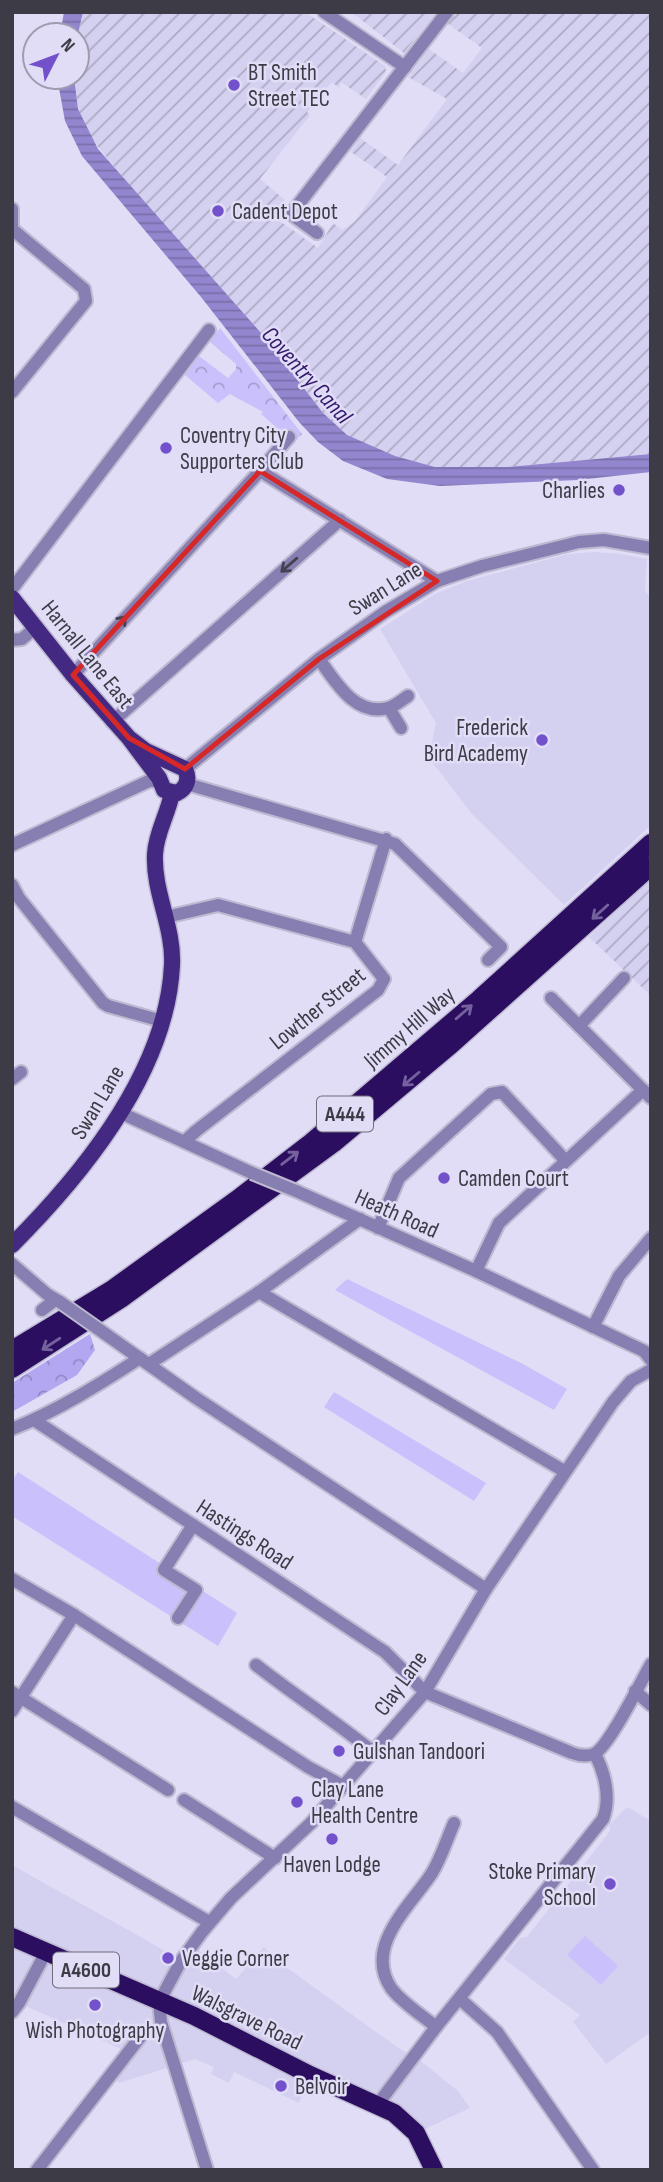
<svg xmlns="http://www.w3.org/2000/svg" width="663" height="2182" viewBox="0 0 663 2182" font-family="'Sofia Sans Condensed',sans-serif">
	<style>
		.built { fill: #d4d0f0 }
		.industrial { fill: url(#industrial-furrows) }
		.green { fill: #cac1fc }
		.forest { fill: url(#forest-crowns) }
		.park { fill: url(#park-crowns) }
		.water { fill: url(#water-rules) }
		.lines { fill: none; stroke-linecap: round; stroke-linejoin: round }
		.minor-casing { stroke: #bdb9d0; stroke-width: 16 }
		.major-casing { stroke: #bdb9d0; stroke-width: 19 }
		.highway-casing { stroke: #bdb9d0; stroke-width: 21 }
		.minor { stroke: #877fb1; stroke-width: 12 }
		.major { stroke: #442982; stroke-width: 16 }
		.highway { stroke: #2c0e61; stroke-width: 18 }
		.minor-bridge-casing { stroke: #bdb9d0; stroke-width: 16; stroke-linecap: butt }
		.minor-bridge { stroke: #877fb1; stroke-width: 12 }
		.oneway { stroke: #444250 }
		.oneway2 { stroke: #74619d }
		.marked { fill: none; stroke: #d62828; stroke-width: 5; stroke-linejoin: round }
		.poi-dot { fill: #7251cb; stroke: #e1ddf7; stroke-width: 2.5 }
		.labels { text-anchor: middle; stroke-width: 5; stroke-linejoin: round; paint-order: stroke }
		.shield { fill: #e1ddf7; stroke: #6e6c7a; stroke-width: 2 }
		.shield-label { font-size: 21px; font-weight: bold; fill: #3d3b45 }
		.poi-label { font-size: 23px; fill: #3d3b45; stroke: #e1ddf7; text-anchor: start }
		.street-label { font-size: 23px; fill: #3d3b45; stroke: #e1ddf7 }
		.water-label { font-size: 24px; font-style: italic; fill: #35196d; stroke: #e1ddf7 }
	</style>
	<defs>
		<pattern id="industrial-furrows" width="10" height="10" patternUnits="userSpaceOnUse" patternTransform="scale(1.75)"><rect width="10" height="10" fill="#d4d0f0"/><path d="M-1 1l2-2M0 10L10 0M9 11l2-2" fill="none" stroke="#adaac4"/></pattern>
		<pattern id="forest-crowns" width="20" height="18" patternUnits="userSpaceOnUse" patternTransform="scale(1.75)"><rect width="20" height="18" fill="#b3a7f1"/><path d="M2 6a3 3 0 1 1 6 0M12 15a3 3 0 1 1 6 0" fill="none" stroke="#9389c5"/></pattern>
		<pattern id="park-crowns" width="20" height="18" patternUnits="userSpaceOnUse" patternTransform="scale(1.75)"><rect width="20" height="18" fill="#cac1fc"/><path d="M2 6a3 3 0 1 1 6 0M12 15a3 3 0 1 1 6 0" fill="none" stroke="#a59ece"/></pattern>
		<pattern id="water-rules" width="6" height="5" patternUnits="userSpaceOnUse" patternTransform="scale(1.75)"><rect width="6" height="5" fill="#9386ce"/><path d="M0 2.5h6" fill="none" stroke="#796fa9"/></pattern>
	</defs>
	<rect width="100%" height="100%" fill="#e1ddf7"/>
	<g class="built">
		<path d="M595 552 621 554 647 559 645 591 651 598V825L564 905 472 814 429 758 436 723 380 629 435 594 467 581 568 554Z"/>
		<path d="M627 1807 651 1821V2032L606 2064 573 2022 580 2015 504 1959 520 1938 527 1937 610 1831 609 1825Z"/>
		<path d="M12 1865 178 1958 193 1946 236 1979 264 1947 279 1962 397 2047 422 2062 458 2091 470 2108 416 2133 310 2076 299 2103 234 2072 229 2083 211 2074 214 2067 195 2059 119 2083 111 2074 128 2052 19 2003 12 1997Z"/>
	</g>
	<g class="industrial">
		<path d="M83 12H305L385 66 386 72 366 99 341 82 339 88 332 82 307 112 310 115 260 179 285 200 274 217 318 248 333 223 342 230 355 221 387 177 351 152 360 138 398 165 447 99 408 77 429 49 463 73 482 48 448 24 457 12H651V454L508 467H435L394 456 346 435 323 413 262 334 131 187 90 137 78 109 74 77H77V38Z"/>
		<path d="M351 12H436L404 53Z"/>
		<path d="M651 878V996L589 937Z"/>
	</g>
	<g class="green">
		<path d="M347 1279 523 1364 567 1389 554 1410 335 1290Z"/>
		<path d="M334 1392 486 1483 474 1501 324 1407Z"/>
		<path d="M18 1472 237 1613 218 1646 12 1516V1481Z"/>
		<path d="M585 1936 618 1966 601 1985 567 1955Z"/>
	</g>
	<path class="forest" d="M90 1334 95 1350 77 1375 12 1412V1383Z"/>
	<path class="park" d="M220 328 302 434 294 443 261 414 263 412 230 394 218 403 185 375 199 356 228 378 236 369V364L210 342Z"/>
	<g class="water">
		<path d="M64 12H83L77 38V35H60Z"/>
		<path d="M57 77H74L78 109 98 149 262 334 323 413 347 435 395 456 435 467H508L651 454V472L578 480 440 486 387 479 343 461 318 442 299 422 201 297 82 156 65 121Z"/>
	</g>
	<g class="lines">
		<defs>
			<g id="minor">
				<path d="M324 12 405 67"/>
				<path d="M12 209V227"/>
				<path d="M12 229 84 289 86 301 12 392"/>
				<path d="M317 233 291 214 447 12"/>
				<path d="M260 471 437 581"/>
				<path d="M12 589 209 330"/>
				<path d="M12 640 22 639 36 627"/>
				<path d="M319 659C335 681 355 717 388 708 395 706 402 700 408 696"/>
				<path d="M73 675 260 471 289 437"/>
				<path d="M389 708 401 728"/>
				<path d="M112 722 340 520"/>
				<path d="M185 769 319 659 385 612 437 581 482 566 579 542 604 540 651 548"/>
				<path d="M187 784 395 844 501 947 488 960"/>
				<path d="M12 845 149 781H159"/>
				<path d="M12 885 19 898 103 1003 108 1006 162 1021"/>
				<path d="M166 917 218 905 355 942 384 979 378 990 196 1131 185 1141"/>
				<path d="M355 942 386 839"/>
				<path d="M551 998 651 1098"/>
				<path d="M579 1026 624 978"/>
				<path d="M12 1079 21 1072"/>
				<path d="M121 1113 252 1173"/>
				<path d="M296 1191 476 1271 644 1351 651 1360"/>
				<path d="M378 1228 399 1178 491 1094 502 1092 565 1160"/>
				<path d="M12 1264 48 1295 60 1302"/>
				<path d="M476 1271 499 1223 643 1090"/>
				<path d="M259 1292 564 1471"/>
				<path d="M42 1310 55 1300"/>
				<path d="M593 1327 619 1276 651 1238"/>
				<path d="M104 1333 196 1398 486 1589"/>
				<path d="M149 1364 259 1292 360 1219"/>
				<path d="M34 1420 385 1652 425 1692 572 1753C580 1756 586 1757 594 1754 609 1747 641 1681 651 1664"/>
				<path d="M12 1429C57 1411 100 1384 140 1358"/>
				<path d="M12 1579 74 1615 308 1767 343 1786"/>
				<path d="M178 1618 196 1590 164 1570 193 1525"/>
				<path d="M256 1665C294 1695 335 1721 373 1752"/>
				<path d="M635 1691 651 1705"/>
				<path d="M12 1692 168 1790"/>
				<path d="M12 1711 74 1615"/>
				<path d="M184 1800 275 1858"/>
				<path d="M12 1807 209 1922"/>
				<path d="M460 1999 497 2032 593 2170"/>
				<path d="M12 2012 19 2003 46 1952"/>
				<path d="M436 2027C422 2015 402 2003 391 1988 363 1946 412 1904 432 1873 441 1858 447 1839 454 1823"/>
				<path d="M378 2104 436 2027 603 1819C611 1798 605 1773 595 1754"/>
				<path d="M37 2170 144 2032"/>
				<path d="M207 2170 161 2022 159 2002 181 1961 202 1932 231 1898 311 1823 425 1692 486 1589 613 1402 631 1381 651 1370"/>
			</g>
			<g id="major">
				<path d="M12 598 73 675 129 738 159 778 164 790 177 793C187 788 190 779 185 769L146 751 129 738"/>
				<path d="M12 1245C84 1173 167 1071 172 965 174 927 153 892 155 854 156 833 168 814 172 793"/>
			</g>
			<g id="highway">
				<path d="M12 1350 111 1290 240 1197 309 1144 479 999 651 843"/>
				<path d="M12 1369 121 1299 334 1143 452 1044 651 866"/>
				<path d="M12 1937 194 2016 310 2075 394 2113 416 2133 434 2170"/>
			</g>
		</defs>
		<use href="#minor" class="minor-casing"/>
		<use href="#major" class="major-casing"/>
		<use href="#highway" class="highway-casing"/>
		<use href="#minor" class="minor"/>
		<use href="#major" class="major"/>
		<use href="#highway" class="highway"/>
		<defs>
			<g id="minor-bridge">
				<path d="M252 1173 296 1191"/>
				<path d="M60 1302 104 1333"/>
			</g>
		</defs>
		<use href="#minor-bridge" class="minor-bridge-casing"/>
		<use href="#minor-bridge" class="minor-bridge"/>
	</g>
	<defs><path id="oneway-shaft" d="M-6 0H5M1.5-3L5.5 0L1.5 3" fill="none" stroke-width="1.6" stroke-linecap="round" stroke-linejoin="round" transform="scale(1.75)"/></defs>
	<g class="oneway">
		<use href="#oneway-shaft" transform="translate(289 565) rotate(139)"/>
		<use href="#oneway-shaft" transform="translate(119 624) rotate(-47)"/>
	</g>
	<g class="oneway2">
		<use href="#oneway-shaft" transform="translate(600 912) rotate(138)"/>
		<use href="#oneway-shaft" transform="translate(464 1012) rotate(-41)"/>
		<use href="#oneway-shaft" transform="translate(411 1079) rotate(140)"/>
		<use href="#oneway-shaft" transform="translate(290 1158) rotate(-38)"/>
		<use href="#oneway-shaft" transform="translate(51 1344) rotate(147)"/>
	</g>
	<path class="marked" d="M260 471 437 581 319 659 185 769 129 738 73 675Z"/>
	<g class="poi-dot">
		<circle cx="234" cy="85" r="7"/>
		<circle cx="218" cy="211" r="7"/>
		<circle cx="166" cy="448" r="7"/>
		<circle cx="619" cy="490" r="7"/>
		<circle cx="542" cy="740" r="7"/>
		<circle cx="444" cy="1178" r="7"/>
		<circle cx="339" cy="1751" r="7"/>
		<circle cx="297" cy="1802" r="7"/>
		<circle cx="332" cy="1839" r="7"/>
		<circle cx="610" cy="1884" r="7"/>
		<circle cx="168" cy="1958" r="7"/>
		<circle cx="95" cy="2005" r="7"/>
		<circle cx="281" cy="2086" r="7"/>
	</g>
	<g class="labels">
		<g class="shield">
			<rect x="317" y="1096.5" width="56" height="35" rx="5"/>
			<rect x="53" y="1952.5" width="66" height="35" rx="5"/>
		</g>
		<g class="shield-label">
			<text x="345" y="1121">A444</text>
			<text x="86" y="1977">A4600</text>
		</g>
		<g class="poi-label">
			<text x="248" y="80">BT Smith<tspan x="248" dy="26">Street TEC</tspan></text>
			<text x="232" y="219">Cadent Depot</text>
			<text x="180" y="443">Coventry City<tspan x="180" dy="26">Supporters Club</tspan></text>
			<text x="605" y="498" text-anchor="end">Charlies</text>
			<text x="528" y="735" text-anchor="end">Frederick<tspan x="528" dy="26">Bird Academy</tspan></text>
			<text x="458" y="1186">Camden Court</text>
			<text x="353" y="1759">Gulshan Tandoori</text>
			<text x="311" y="1797">Clay Lane<tspan x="311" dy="26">Health Centre</tspan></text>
			<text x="332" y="1872" text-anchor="middle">Haven Lodge</text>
			<text x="596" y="1879" text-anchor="end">Stoke Primary<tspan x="596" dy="26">School</tspan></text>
			<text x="182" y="1966">Veggie Corner</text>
			<text x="95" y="2038" text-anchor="middle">Wish Photography</text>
			<text x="295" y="2094">Belvoir</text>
		</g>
		<g class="street-label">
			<text transform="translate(385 588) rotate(-32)" y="8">Swan Lane</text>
			<text transform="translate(88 654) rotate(51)" y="8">Harnall Lane East</text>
			<text transform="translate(317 1008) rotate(-39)" y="8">Lowther Street</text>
			<text transform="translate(409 1027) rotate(-41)" y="8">Jimmy Hill Way</text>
			<text transform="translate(97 1102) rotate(-59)" y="8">Swan Lane</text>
			<text transform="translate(397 1213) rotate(24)" y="8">Heath Road</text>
			<text transform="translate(245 1534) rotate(33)" y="8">Hastings Road</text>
			<text transform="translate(400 1683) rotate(-54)" y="8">Clay Lane</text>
			<text transform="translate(247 2017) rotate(26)" y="8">Walsgrave Road</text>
		</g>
		<g class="water-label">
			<text transform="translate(307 375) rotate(48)" y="8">Coventry Canal</text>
		</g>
	</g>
	<rect width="663" height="2182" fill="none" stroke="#3d3b45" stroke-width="28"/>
	<g transform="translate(56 56) rotate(48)"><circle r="33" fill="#e1ddf7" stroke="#9f9cb0" stroke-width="2"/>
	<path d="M0-5L12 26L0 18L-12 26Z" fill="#7251cb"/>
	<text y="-10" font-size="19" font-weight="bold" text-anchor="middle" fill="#3d3b45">N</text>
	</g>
</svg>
